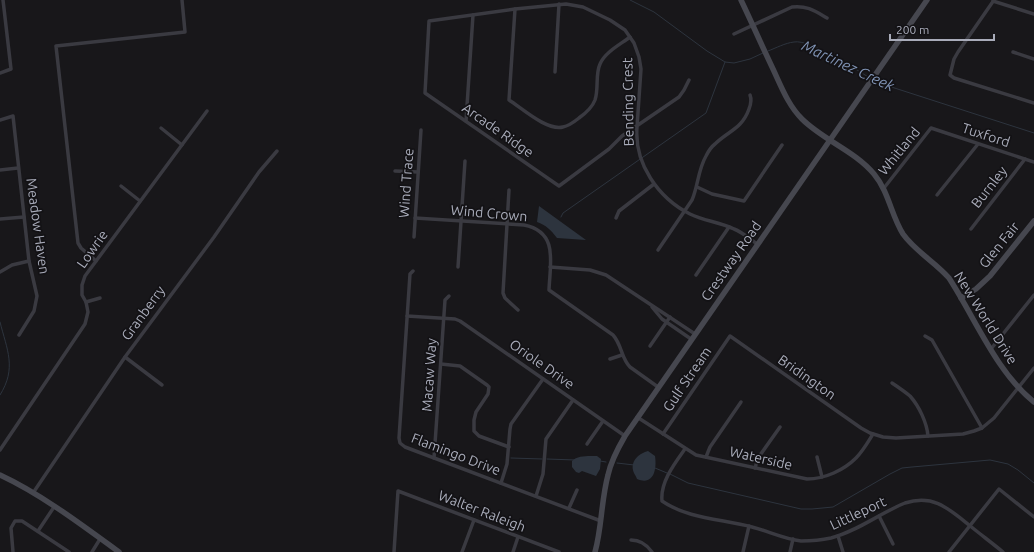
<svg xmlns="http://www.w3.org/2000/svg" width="1034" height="552" viewBox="0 0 1034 552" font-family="Ubuntu,sans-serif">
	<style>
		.water { fill: #2d343e }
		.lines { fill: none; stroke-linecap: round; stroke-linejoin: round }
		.stream { stroke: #2d343e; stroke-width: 1 }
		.street { stroke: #3a3a41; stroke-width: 3.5 }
		.secondary { stroke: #46474f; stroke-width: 5.5 }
		.labels { text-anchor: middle; stroke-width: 3.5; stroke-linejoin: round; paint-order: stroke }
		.street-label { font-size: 14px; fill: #a9acba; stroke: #131215 }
		.water-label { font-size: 15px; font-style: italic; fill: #8094b5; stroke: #131215 }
	</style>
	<rect width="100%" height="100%" fill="#18171a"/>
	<g class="water">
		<path d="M539 206 586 240 557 238C551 230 546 225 537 222Z"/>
		<path d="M648 451 655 456C657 469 654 486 637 479 636 476 633 472 633 470 631 460 640 453 648 451Z"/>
		<path d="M597 456 601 459 600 469 596 476 582 471 579 473 576 472 572 467V461C578 455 589 456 597 456Z"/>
	</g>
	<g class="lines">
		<g class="stream">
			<path d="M630 0 654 12 707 51 725 62 734 63 750 59 763 53"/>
			<path d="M768 51C776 48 785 43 794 42 810 39 855 69 870 78"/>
			<path d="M874 80 879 83 1034 133"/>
			<path d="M561 217 563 213 706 113 725 62"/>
			<path d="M0 322C7 350 17 368 0 395"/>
			<path d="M511 458 542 459"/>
			<path d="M547 459 575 460"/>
			<path d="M600 461 606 462"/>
			<path d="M617 463 634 465"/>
			<path d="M655 468 667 473"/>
			<path d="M670 474 688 483 801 509H812L833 507 890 474 902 468 912 467 990 460 1008 464 1018 470 1034 483"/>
		</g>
		<g class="street">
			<path d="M994 0 958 52 954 59 950 75 954 78 1034 103"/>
			<path d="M993 1 1034 14"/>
			<path d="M515 9 509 100C523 109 547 131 563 127 569 126 574 122 579 118 586 113 592 108 595 100 599 88 595 75 600 64 605 52 621 44 630 37"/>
			<path d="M734 34 792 7C806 5 815 11 827 18"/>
			<path d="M1013 52 1034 59"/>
			<path d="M555 72 559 4"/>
			<path d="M0 73 11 69 3 0"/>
			<path d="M689 80 684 90 679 97 622 136 609 149 559 186 425 93 429 21 515 9 566 4 583 7 610 20 625 30 634 43 639 57 641 69 637 127C634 163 658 198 690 214 704 221 720 222 734 229 742 232 750 239 757 244"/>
			<path d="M0 120 13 116 29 261 37 296 34 311 19 335"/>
			<path d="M466 121 473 15"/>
			<path d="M161 128 182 145"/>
			<path d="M0 170 18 168"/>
			<path d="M395 171 418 172"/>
			<path d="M121 186 140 201"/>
			<path d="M697 187 712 194 744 201 782 145"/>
			<path d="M884 188 931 128 1034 162"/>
			<path d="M509 190 503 293 505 298 518 310"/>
			<path d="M937 195 978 144"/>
			<path d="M415 218 524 225C559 232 550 263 549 290L613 335C622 345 621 358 630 367L658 387"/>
			<path d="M616 218 619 211 654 184"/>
			<path d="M0 219 24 217"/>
			<path d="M971 229 1025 159"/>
			<path d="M414 237 421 130"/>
			<path d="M658 250 692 200C698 186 698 170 706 156 708 152 711 147 715 144 728 131 742 129 749 109 751 104 752 100 750 95"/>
			<path d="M96 261 81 248 78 243 56 46 185 32 182 0"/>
			<path d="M458 267 465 161"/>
			<path d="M550 267 590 270 606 275 695 334"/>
			<path d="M413 271 410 274 399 438 400 443 405 447 601 521"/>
			<path d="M0 272 12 265 29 261"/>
			<path d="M696 275 729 227"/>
			<path d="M86 302 100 298"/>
			<path d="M652 307 662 319 691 339"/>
			<path d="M407 316 455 319 460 321 625 436"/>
			<path d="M925 336 932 340 982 428"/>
			<path d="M650 346 670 317"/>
			<path d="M991 349 1034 295"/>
			<path d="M125 357 162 385"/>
			<path d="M610 359 622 355"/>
			<path d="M441 364 460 366 487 385 489 387 488 394 476 412 474 420V431L479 436 509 447"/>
			<path d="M892 383C898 387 904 391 910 396 919 406 927 423 928 436"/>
			<path d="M637 417 696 455 807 479C825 479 844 470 856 458 863 451 868 442 873 434"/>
			<path d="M663 434 730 336 861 428 870 433 883 437 896 438 963 434 974 431 982 428 994 418 1034 368"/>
			<path d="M587 444 603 421"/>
			<path d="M685 449C675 463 660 482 662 501 688 519 722 519 752 527 768 531 784 539 801 541 811 541 822 540 831 538 858 531 880 513 905 503 933 494 948 508 969 525 980 534 992 543 1003 552"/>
			<path d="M0 450 85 324 88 312 86 302 82 295V285L85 276 207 111"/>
			<path d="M706 457 710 447 741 402"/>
			<path d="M817 457 822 477"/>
			<path d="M434 458 445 300 449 296"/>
			<path d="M755 468 758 458 780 427"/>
			<path d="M501 483 507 464 510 429 511 424 543 379"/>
			<path d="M33 493 125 357 214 237 259 172 277 151"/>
			<path d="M536 496 543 474 546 439 573 400"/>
			<path d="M569 508 577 490"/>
			<path d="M879 516 893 544"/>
			<path d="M38 531 54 507"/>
			<path d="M838 536 843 552"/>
			<path d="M631 540C640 540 647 545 652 552"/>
			<path d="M13 552 11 528 15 521H22L69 552"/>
			<path d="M92 552 100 539"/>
			<path d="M394 552 398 491 559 552"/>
			<path d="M462 552 474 520"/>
			<path d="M513 552 518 537"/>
			<path d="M743 552 749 526"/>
			<path d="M790 552 793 539"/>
			<path d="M949 552 999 489 1034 517"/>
		</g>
		<g class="secondary">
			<path d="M741 0C752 23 762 46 773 69 781 86 788 105 802 119 823 140 855 151 874 174 889 192 891 215 903 234 915 251 935 262 949 278 975 318 997 373 1034 402"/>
			<path d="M961 298 976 289 990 276 1034 221"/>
			<path d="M0 475C41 494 82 525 119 552"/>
			<path d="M595 552C602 527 601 501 608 475 611 461 618 448 625 436L927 0"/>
		</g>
	</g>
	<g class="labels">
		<g class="street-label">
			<text transform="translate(628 102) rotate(-91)" y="5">Bending Crest</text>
			<text transform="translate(498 130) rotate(35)" y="5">Arcade Ridge</text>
			<text transform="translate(986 135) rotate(18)" y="5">Tuxford</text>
			<text transform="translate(899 151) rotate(-51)" y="5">Whitland</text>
			<text transform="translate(406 183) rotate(-86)" y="5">Wind Trace</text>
			<text transform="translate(989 187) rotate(-52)" y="5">Burnley</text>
			<text transform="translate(489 213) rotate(5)" y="5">Wind Crown</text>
			<text transform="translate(38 226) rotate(82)" y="5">Meadow Haven</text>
			<text transform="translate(999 245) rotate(-51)" y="5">Glen Fair</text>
			<text transform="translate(92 249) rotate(-55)" y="5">Lowrie</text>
			<text transform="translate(731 261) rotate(-55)" y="5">Crestway Road</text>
			<text transform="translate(143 313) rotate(-54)" y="5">Granberry</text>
			<text transform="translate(986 318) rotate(58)" y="5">New World Drive</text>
			<text transform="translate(542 364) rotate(35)" y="5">Oriole Drive</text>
			<text transform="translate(429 375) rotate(-86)" y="5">Macaw Way</text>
			<text transform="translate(807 377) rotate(35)" y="5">Bridington</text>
			<text transform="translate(687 379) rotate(-56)" y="5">Gulf Stream</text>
			<text transform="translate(456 454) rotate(21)" y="5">Flamingo Drive</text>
			<text transform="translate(761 458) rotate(13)" y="5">Waterside</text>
			<text transform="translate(482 511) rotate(21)" y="5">Walter Raleigh</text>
			<text transform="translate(858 513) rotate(-25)" y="5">Littleport</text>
		</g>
		<g class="water-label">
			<text transform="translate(848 66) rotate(25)" y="5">Martinez Creek</text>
		</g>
	</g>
	<path d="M890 34v6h104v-6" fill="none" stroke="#a9acba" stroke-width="2"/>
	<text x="896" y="34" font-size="12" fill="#a9acba" stroke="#131215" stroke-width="3" paint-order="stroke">200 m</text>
</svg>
